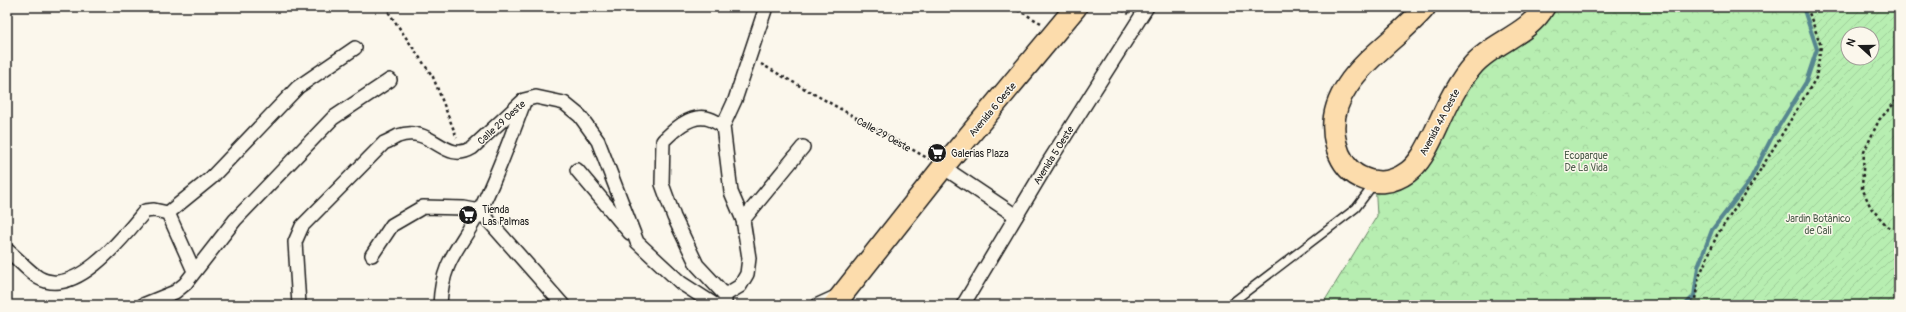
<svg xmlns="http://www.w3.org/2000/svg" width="1906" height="312" viewBox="0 0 1906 312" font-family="Pangolin,sans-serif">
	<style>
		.forest { fill: url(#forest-crowns); stroke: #6a8566 }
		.garden { fill: url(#garden-furrows); stroke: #6a8566; fill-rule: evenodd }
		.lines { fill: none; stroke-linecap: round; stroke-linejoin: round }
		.stream { stroke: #57868f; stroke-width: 4 }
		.lane-casing { stroke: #1c1c1c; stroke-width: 10 }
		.street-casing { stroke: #1c1c1c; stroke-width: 16 }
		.primary-casing { stroke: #1c1c1c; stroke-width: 24 }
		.path { stroke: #1c1c1c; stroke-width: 2.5; stroke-dasharray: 3 3; stroke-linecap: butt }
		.lane { stroke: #fbf7ec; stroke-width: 7 }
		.street { stroke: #fbf7ec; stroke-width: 13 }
		.primary { stroke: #fcdcac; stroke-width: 21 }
		.labels { text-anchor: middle; stroke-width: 3; stroke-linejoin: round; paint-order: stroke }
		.street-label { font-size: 10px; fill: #1c1c1c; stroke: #fbf7ec }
		.poi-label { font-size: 10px; fill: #1c1c1c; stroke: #fbf7ec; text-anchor: start }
		.park-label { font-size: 10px; fill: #4a5b49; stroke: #fbf7ec }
	</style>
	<defs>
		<pattern id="forest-crowns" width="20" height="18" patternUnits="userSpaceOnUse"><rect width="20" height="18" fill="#b7eeb1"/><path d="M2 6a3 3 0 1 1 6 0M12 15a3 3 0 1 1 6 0" fill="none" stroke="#9dcc98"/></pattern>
		<pattern id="garden-furrows" width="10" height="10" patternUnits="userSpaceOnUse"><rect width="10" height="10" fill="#b7eeb1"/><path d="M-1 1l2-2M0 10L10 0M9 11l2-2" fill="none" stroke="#9dcc98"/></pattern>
	</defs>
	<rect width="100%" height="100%" fill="#fbf7ec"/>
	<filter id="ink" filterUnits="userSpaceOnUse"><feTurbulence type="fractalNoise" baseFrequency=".025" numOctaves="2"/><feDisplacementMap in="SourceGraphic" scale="8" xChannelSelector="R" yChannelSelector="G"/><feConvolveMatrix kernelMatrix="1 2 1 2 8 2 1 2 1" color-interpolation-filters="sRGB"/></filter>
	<g filter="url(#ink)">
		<path class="forest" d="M1544 7H1803L1817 49 1806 82 1771 139 1749 182 1712 230 1698 267 1694 296 1685 305H1322L1377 216 1375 182 1393 180 1448 103Z"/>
		<path class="garden" d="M1803 7H1899V305H1685L1694 296 1698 267 1712 230 1749 182 1771 139 1806 82 1817 49ZM1848 34H1872V58H1848Z"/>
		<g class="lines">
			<path class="stream" d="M1685 305 1694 296 1698 267 1712 230 1749 182 1771 139 1806 82 1817 49 1803 7"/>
			<defs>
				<path id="lane" d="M1229 305 1356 208 1374 184"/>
				<g id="street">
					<path d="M723 126C718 123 712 119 706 118 689 115 674 130 663 141L662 184 674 217 697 265 725 295V303"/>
					<path d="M943 167 1016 216"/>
					<path d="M577 170 630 233"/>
					<path d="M168 213 194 271"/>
					<path d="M743 220 803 147"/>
					<path d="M7 250C17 258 28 271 39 278 76 299 125 235 145 211L154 210 168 213 211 178 298 87 355 48"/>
					<path d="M372 255 392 225 423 207 464 208 480 211 563 305"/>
					<path d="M725 295 740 286 747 274 749 258 743 220 731 192 723 126 735 100 766 7"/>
					<path d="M143 305 175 292 185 284 235 220 333 118 390 80"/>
					<path d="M299 305 295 242 302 226 384 143C389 141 394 138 398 136 432 124 444 165 472 148L524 100 536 97 564 103 580 116 598 141 637 242 681 283 715 305"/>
					<path d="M440 305C442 258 461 248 480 210 497 176 511 138 524 102"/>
					<path d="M818 305 840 295"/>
					<path d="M963 305 1048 163 1147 7"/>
				</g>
				<g id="primary">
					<path d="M1425 7C1392 47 1320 82 1336 144 1339 157 1347 171 1360 177 1376 185 1393 183 1408 172 1421 162 1428 146 1435 132 1446 108 1456 84 1474 64 1494 42 1529 34 1544 7"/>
					<path d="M834 305 943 167 1076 7"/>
				</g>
			</defs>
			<use href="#lane" class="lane-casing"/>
			<use href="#street" class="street-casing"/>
			<use href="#primary" class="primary-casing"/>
			<g class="path">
				<path d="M385 7 433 77 457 138"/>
				<path d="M1012 7 1041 23"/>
				<path d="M1117 7 1129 14"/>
				<path d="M761 64 929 159"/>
				<path d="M1889 228 1871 208 1862 188 1864 152 1879 120 1899 98"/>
				<path d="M1694 305 1699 277 1717 235 1753 182 1816 78 1821 46 1807 7"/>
			</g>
			<use href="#lane" class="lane"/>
			<use href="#street" class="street"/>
			<use href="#primary" class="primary"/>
		</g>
	</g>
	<defs>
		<symbol id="supermarket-disc" viewBox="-11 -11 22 22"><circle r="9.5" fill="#1c1c1c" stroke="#fbf7ec"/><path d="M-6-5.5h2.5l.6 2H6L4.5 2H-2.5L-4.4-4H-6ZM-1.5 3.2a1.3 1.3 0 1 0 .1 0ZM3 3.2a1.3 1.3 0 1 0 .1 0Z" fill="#fff"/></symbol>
	</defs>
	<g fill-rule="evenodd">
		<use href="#supermarket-disc" x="926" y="142" width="22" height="22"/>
		<use href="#supermarket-disc" x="457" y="204" width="22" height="22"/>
	</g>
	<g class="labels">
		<g class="street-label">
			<text transform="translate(992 109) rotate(-50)" y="4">Avenida 6 Oeste</text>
			<text transform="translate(501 122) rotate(-42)" y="4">Calle 29 Oeste</text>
			<text transform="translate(1439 122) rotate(-62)" y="4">Avenida 4A Oeste</text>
			<text transform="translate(884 134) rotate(29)" y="4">Calle 29 Oeste</text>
			<text transform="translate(1053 155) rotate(-58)" y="4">Avenida 5 Oeste</text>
		</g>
		<g class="poi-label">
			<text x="951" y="157">Galerias Plaza</text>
			<text x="482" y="213">Tienda<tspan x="482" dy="12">Las Palmas</tspan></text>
		</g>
		<g class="park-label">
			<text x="1586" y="159">Ecoparque<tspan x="1586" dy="12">De La Vida</tspan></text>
			<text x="1818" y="222">Jardin Botánico<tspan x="1818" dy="12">de Cali</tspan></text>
		</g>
	</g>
	<rect width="1906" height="312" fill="none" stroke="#fbf7ec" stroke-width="24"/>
	<rect x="12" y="12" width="1882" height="288" fill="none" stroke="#1c1c1c" stroke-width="1.5" filter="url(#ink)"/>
	<g transform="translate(1860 46) rotate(291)"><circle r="19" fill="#fbf7ec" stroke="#a29f99"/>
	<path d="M0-3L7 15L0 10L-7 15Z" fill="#1c1c1c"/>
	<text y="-6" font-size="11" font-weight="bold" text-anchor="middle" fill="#1c1c1c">N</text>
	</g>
</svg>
